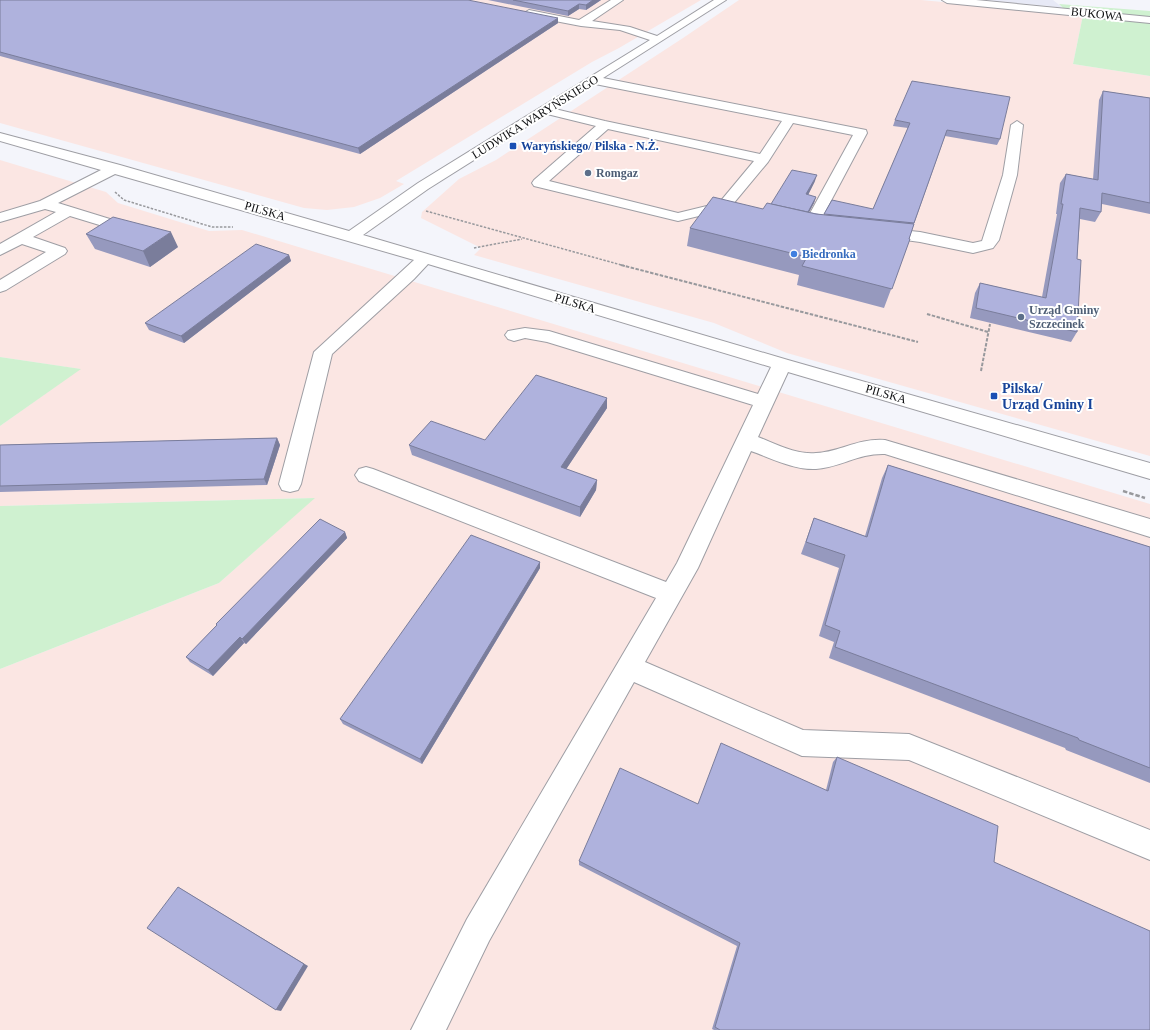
<svg xmlns="http://www.w3.org/2000/svg" width="1150" height="1030" viewBox="0 0 1150 1030" font-family="'Times New Roman',serif">
	<style>
		.built { fill: #e7e9f6 }
		.industrial { fill: #fbe6e3 }
		.green { fill: #cff1d0 }
		.lines { fill: none; stroke-linecap: round; stroke-linejoin: round }
		.minor-casing { stroke: #9e9ea4; stroke-width: 2 }
		.path-far2 { stroke: #98999d; stroke-width: 1.5; stroke-dasharray: 2.5 1.5; stroke-linecap: butt }
		.path-far1 { stroke: #98999d; stroke-width: 2; stroke-dasharray: 3.5 1.5; stroke-linecap: butt }
		.path { stroke: #98999d; stroke-width: 2.5; stroke-dasharray: 4.5 2; stroke-linecap: butt }
		.minor { fill: #fff; fill-rule: evenodd }
		.wall { fill: #9699be }
		.shaded-wall { fill: #7a7d9b }
		.building { fill: #afb2dd; stroke: #7a7d9b }
		.transit-dot { fill: #1a4fb4; stroke: #fff; stroke-width: 1.5 }
		.service-dot { fill: #5c6f8a; stroke: #fff; stroke-width: 1.5 }
		.shop-dot { fill: #3f7fe0; stroke: #fff; stroke-width: 1.5 }
		.labels { text-anchor: middle; stroke-width: 4; stroke-linejoin: round; paint-order: stroke }
		.far-street-label { font-size: 12px; fill: #0e0f11; stroke: #fff }
		.far-transit-label { font-size: 12px; font-weight: bold; fill: #164399; stroke: #fff; text-anchor: start }
		.far-service-label { font-size: 12px; font-weight: bold; fill: #4e5e75; stroke: #fff; text-anchor: start }
		.far-shop-label { font-size: 12px; font-weight: bold; fill: #366cbe; stroke: #fff; text-anchor: start }
		.transit-label { font-size: 14px; font-weight: bold; fill: #164399; stroke: #fff; text-anchor: start }
	</style>
	<rect width="100%" height="100%" fill="#f4f5fb"/>
	<path class="built" d="M984 0H1053L1063 8 1050 6Z"/>
	<g class="industrial">
		<path d="M0 0H701L619 48 592 62 396 181 404 184 380 198 354 207 327 210 304 208 0 123Z"/>
		<path d="M739 0H921L1083 15 1073 64 1150 76V456L787 353 714 323 474 255 481 248 421 218 422 212 459 179 496 160 683 38Z"/>
		<path d="M0 160 106 192 118 203 209 231 242 230 1150 504V1030H0V669L219 583 314 498 0 506V426L80 369 0 357Z"/>
	</g>
	<g class="green">
		<path d="M1059 4 1150 11V17L1063 8Z"/>
		<path d="M1083 15 1150 23V76L1073 64Z"/>
		<path d="M0 357 81 369 0 426Z"/>
		<path d="M315 498 219 583 0 669V506Z"/>
	</g>
	<g class="lines">
		<defs>
			<g id="minor">
				<path d="M611 0H623L592 21 630 27 657 36 714 0H726L603 78 866 130 867 133 816 229H806L803 226 853 135 793 123 768 162 733 204 738 208 736 211 731 212 724 210 678 221 534 186 532 183 534 180 596 126 547 114 428 189 363 235 788 360 1150 463V479L788 372 758 437C776 444 796 455 816 453 841 452 857 438 885 440L1150 519V537L885 454C859 453 841 467 816 469 794 470 771 458 751 451L698 568 645 662 803 730 909 734 1150 830V860L909 760 802 756 634 682 489 941 446 1030H411L467 919 656 598 359 481 355 475 359 469 366 467 373 469 666 582 677 563 753 405 547 342 525 338 514 341 508 339 505 335 508 331 525 328 549 331 758 394 771 367 428 264 414 279 332 354 301 484 298 490 290 492 282 490 279 484 314 352 414 260 115 174 58 203 139 228 142 231 139 234H129L70 216 33 237 65 248 67 251 65 254 6 290 0 292V280L46 252 22 244 0 255V244L56 212 45 209 0 222V213L40 201 101 170 0 141V133L120 165 349 231 418 183 650 40 620 30 581 26 529 16 524 13 529 10 579 20ZM595 84 782 121 760 154 605 121 555 109ZM608 129 754 161 719 203 678 213 549 181Z"/>
				<path d="M942 0H976L1150 17V23L947 3Z"/>
				<path d="M1017 121 1023 125 1017 175 999 240 993 248 973 253 920 242 876 236 873 233 876 230 881 228 920 232 973 243 982 241 1003 175 1011 125Z"/>
			</g>
		</defs>
		<use href="#minor" class="minor-casing"/>
		<g class="path-far2">
			<path d="M115 192 124 200 212 227H233"/>
			<path d="M426 211 625 266"/>
			<path d="M474 248 522 239"/>
		</g>
		<g class="path-far1">
			<path d="M621 265 918 342"/>
			<path d="M927 314 988 332"/>
			<path d="M981 371 990 324"/>
		</g>
		<path class="path" d="M1123 491 1145 498"/>
		<use href="#minor" class="minor"/>
	</g>
	<g class="wall">
		<path d="M0 0 558 23 360 154 0 56Z"/>
		<path d="M488 0H601L586 10 579 9 568 16Z"/>
		<path d="M1103 91 1150 98V214L1102 204 1101 212 1095 222 1080 219 1077 259V332L1071 342 970 318 975 293 980 283 1042 297 1057 214H1056L1060 183 1066 174 1093 179 1099 100Z"/>
		<path d="M895 120 1000 139 997 145 945 136 914 224 909 239H910L884 308 797 285 799 275 687 246 690 228 763 209 771 204 815 181 808 195 816 197 814 203 809 212 824 215 873 209 908 128 893 126Z"/>
		<path d="M86 234 178 247 150 267 95 249Z"/>
		<path d="M289 255 291 261 184 343 149 330 145 323Z"/>
		<path d="M607 398V408L566 469 597 480 596 490 580 517 412 455 409 445 485 440Z"/>
		<path d="M277 438 280 445 267 485 0 492V445Z"/>
		<path d="M888 465 1150 547V783L1066 750 1065 748 829 658 834 642 819 636 839 568 801 554 814 518 865 536 882 478Z"/>
		<path d="M345 532 347 538 246 644 244 643 213 676 190 662 186 657 217 625 216 624Z"/>
		<path d="M540 562V568L422 764 343 724 340 719Z"/>
		<path d="M837 757 994 862 1150 1030H714L712 1029 737 946 579 865V861L698 804 826 790 833 762Z"/>
	</g>
	<g class="shaded-wall">
		<path d="M593 0H601L586 10V5Z"/>
		<path d="M579 4V9L568 16V11Z"/>
		<path d="M558 18V23L360 154 358 148Z"/>
		<path d="M817 175 815 181 805 201 806 194Z"/>
		<path d="M816 197 814 203 806 218 808 212Z"/>
		<path d="M171 232 178 247 150 267 143 251Z"/>
		<path d="M289 255 291 261 184 343 181 336Z"/>
		<path d="M607 398V408L561 477V467Z"/>
		<path d="M277 438 280 445 267 485 264 479Z"/>
		<path d="M597 480 596 490 580 517V507Z"/>
		<path d="M345 532 347 538 246 644 242 639Z"/>
		<path d="M540 562V568L422 764 420 759Z"/>
		<path d="M240 637 244 643 213 676 208 670Z"/>
		<path d="M178 887 308 966 281 1011 276 1010Z"/>
	</g>
	<g class="building">
		<path d="M0 0H468L558 18 358 148 0 52Z"/>
		<path d="M513 0H593L586 5 579 4 568 11Z"/>
		<path d="M912 81 1010 97 1000 139 947 130 914 223 824 214 832 200 873 209 910 123 895 120Z"/>
		<path d="M1103 91 1150 98V203L1102 193 1101 212 1080 208 1077 259 1081 260 1077 332 976 308 980 283 1046 298 1063 204H1061L1066 174 1098 180Z"/>
		<path d="M792 170 817 175 806 194 816 197 808 212 771 204Z"/>
		<path d="M713 197 763 209 767 203 816 214 914 224 909 239H910L892 289 802 266 807 257 690 228Z"/>
		<path d="M113 217 171 232 143 251 86 234Z"/>
		<path d="M256 244 289 255 181 336 145 323Z"/>
		<path d="M536 375 607 398 561 467 597 480 580 507 409 445 431 421 485 440Z"/>
		<path d="M277 438 264 479 0 486V445Z"/>
		<path d="M888 465 1150 547V768L1079 740 1078 738 835 647 840 631 825 625 845 555 806 542 814 518 867 537Z"/>
		<path d="M320 519 345 532 242 639 240 637 208 670 186 657 217 625 216 624Z"/>
		<path d="M471 535 540 562 420 759 340 719Z"/>
		<path d="M721 743 828 791 837 757 998 826 994 862 1150 931V1030H720L715 1027 740 943 579 861 620 768 698 804Z"/>
		<path d="M178 887 304 964 276 1010 147 928Z"/>
	</g>
	<g class="transit-dot">
		<rect x="509" y="142" width="8" height="8" rx="2"/>
		<rect x="990" y="392" width="8" height="8" rx="2"/>
	</g>
	<g class="service-dot">
		<circle cx="588" cy="173" r="4"/>
		<circle cx="1021" cy="317" r="4"/>
	</g>
	<circle class="shop-dot" cx="794" cy="254" r="4"/>
	<g class="labels">
		<g class="far-street-label">
			<text transform="translate(1097 14) rotate(6)" y="4">BUKOWA</text>
			<text transform="translate(535 117) rotate(-32)" y="4">LUDWIKA WARYŃSKIEGO</text>
			<text transform="translate(265 211) rotate(16)" y="4">PILSKA</text>
			<text transform="translate(575 303) rotate(17)" y="4">PILSKA</text>
			<text transform="translate(886 394) rotate(16)" y="4">PILSKA</text>
		</g>
		<g class="far-transit-label">
			<text x="521" y="150">Waryńskiego/ Pilska - N.Ż.</text>
		</g>
		<g class="far-service-label">
			<text x="596" y="177">Romgaz</text>
			<text x="1029" y="314">Urząd Gminy<tspan x="1029" dy="14">Szczecinek</tspan></text>
		</g>
		<g class="far-shop-label">
			<text x="802" y="258">Biedronka</text>
		</g>
		<g class="transit-label">
			<text x="1002" y="393">Pilska/<tspan x="1002" dy="16">Urząd Gminy I</tspan></text>
		</g>
	</g>
</svg>
